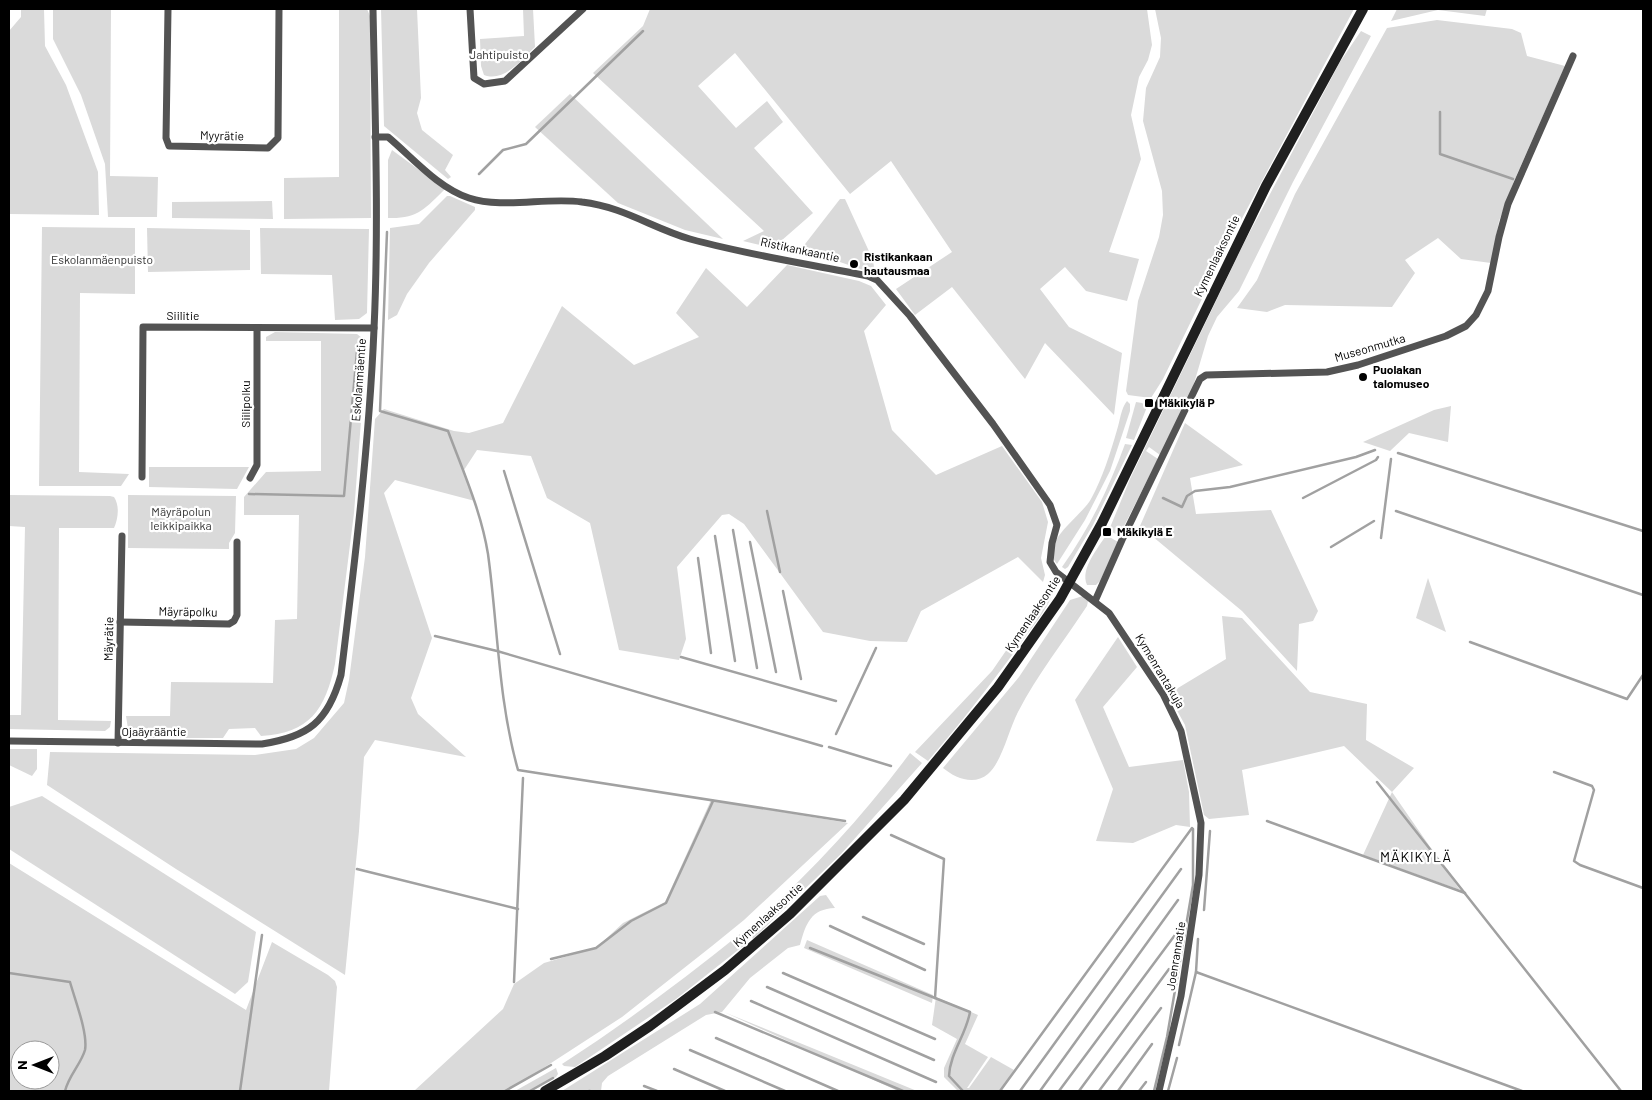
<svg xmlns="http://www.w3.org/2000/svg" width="1652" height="1100" viewBox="0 0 1652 1100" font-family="Barlow,sans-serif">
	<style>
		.green { fill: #dadada; fill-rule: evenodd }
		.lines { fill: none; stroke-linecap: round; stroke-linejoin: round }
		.stream { stroke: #a1a1a1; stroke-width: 2.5 }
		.minor { stroke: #535353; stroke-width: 7 }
		.secondary { stroke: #202020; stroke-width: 10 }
		.poi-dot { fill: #000; stroke: #fff; stroke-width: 2 }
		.labels { text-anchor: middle; stroke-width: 4.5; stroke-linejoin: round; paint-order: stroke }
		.park-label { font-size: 12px; fill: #313131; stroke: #fff }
		.street-label { font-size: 12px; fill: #000; stroke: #fff }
		.poi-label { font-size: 12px; font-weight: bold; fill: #000; stroke: #fff; text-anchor: start }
		.neighbourhood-label { font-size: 14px; letter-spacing: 1px; fill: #000; stroke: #fff }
	</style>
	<rect width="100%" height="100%" fill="#fff"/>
	<g class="green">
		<path d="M21 9H44L45 46 66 85 98 172 99 215 9 214V31L21 17Z"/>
		<path d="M53 9H111L110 176 158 177 157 217H108L105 164 81 95 53 39Z"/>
		<path d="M339 9H367L370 16 371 218 284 219V178L339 177Z"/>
		<path d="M381 9H417L421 98 417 113 422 130 453 155 445 170 451 177 448 179 384 126Z"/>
		<path d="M523 9H533L535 47C522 59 504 83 484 75L481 66 480 39 524 36Z"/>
		<path d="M650 9H1147L1152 45 1148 60 1139 77 1131 115 1141 159 1109 252 1139 259 1127 301 1086 291 1065 267 1040 289 1069 327 1122 353 1114 415 1045 343 1025 379 952 287 915 315 896 289 952 252 891 161 850 194 735 53 698 86 736 128 767 101 783 122 754 148 813 213 773 248 743 241 764 231 593 73 643 26Z"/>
		<path d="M1155 9H1354L1232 237 1163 379 1151 398 1128 395 1126 391 1138 301 1159 237 1163 215 1162 191 1143 121 1146 88 1160 57 1161 38Z"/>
		<path d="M1397 9H1487L1485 16 1438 10 1391 21Z"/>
		<path d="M1437 20 1512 29 1521 33 1527 56 1565 66 1514 181 1499 221 1491 263 1461 259 1438 238 1405 260 1415 273 1392 307 1285 305 1267 312 1237 308 1257 280 1295 194 1387 28Z"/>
		<path d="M1361 31 1371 36 1293 182 1239 291 1217 317 1208 336 1192 390 1160 455 1149 447 1146 451 1158 459 1119 536 1109 530 1130 479 1245 241 1340 62Z"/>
		<path d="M570 94 723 239 685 230 618 203 535 127Z"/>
		<path d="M392 150 445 189C425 209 417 219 388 218V160Z"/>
		<path d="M447 196H450L475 207V210L429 263 407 294 397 315 388 320 390 228 419 224Z"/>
		<path d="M840 199H845L873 260 875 274 837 261 806 254 802 248Z"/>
		<path d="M272 201 273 219 172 218V202Z"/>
		<path d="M42 227 135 228V294L80 293 79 472 129 474 121 486H39Z"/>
		<path d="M147 228 250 230V270L148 272Z"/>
		<path d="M260 228 369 229 367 313 359 319 335 320 332 275 261 274Z"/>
		<path d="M787 265 859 281 871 286 886 305 864 331 892 430 936 475 1002 446 1042 502 1048 522 1041 558 1045 575 1043 582 1018 557 921 611 907 642 870 641 823 632 744 524 729 514 722 515 677 567 686 639 679 660 619 650 590 523 547 498 531 456 477 450 464 470 475 501 395 480 384 493 432 638 411 698 418 714 466 757 375 740 364 757 359 831 345 975 176 869 47 785 50 752 255 755 296 749 314 738 344 703 349 680 365 557 375 419 384 409 454 431 469 433 503 423 562 306 634 365 699 337 676 313 706 268 747 307Z"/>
		<path d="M275 332 357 334 367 342 354 513 335 664C325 710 310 733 261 736L255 728 229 729 223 738H134L129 735 126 716H170L171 682 273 683 275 620 297 619 299 515H244V497L266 472 321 471V341H266V337Z"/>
		<path d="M1127 401 1130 404V411L1110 471 1085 520 1057 564C1038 543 1082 516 1091 499 1103 477 1110 454 1117 430 1120 421 1121 408 1127 401Z"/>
		<path d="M1136 402 1142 403 1147 407 1134 440 1126 438Z"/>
		<path d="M1451 406 1448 442 1409 433 1390 451 1363 442 1434 410Z"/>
		<path d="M1185 423 1243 465 1190 478 1196 514 1271 510 1318 611 1313 621 1299 624 1297 671 1242 611 1140 526Z"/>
		<path d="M1125 444 1132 445 1093 525 1068 567 1065 569 1062 567C1089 529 1109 488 1125 444Z"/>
		<path d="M149 467H249L237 489 149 487Z"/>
		<path d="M9 495 110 496 114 497C120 506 118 519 114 528H59L58 720 111 721 110 727 105 731 9 729V715H21L25 527 9 526Z"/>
		<path d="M128 495 236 496 235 533 229 543V549L128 548Z"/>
		<path d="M1106 535 1118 542 1100 581 1096 585H1087C1080 568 1098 549 1106 535Z"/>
		<path d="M1428 578 1446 632 1416 618Z"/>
		<path d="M1050 587 1054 591C1047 610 1032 627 1021 643 991 684 961 723 928 761L915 752 992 671Z"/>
		<path d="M1083 596 1088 601 1087 606C1064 641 1037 675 1018 712 1009 729 1002 762 988 774 974 786 955 778 943 768L1019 677 1070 600Z"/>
		<path d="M1222 616 1242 618 1310 692 1367 704 1366 740 1414 768 1392 792 1460 890 1363 855 1392 792 1344 746 1242 770 1249 815 1209 819 1204 815 1185 725 1168 694 1226 659Z"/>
		<path d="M1118 637 1137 667 1103 707 1129 767 1183 760 1189 792 1190 827 1176 825 1133 843 1096 841 1113 789 1075 700Z"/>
		<path d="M9 749H37V769L32 776 9 765Z"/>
		<path d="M910 753 922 763 841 854 753 939 746 930C807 877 861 819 910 753Z"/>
		<path d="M42 796 256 932 248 982 235 994 9 849V807Z"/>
		<path d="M711 800 848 823 744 920 712 946 622 1017 528 1078 504 1091H414L503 1009 514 984 544 963 596 948 623 923 665 902Z"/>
		<path d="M9 863 246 1010 272 942 328 975 335 981 337 987 329 1091H9ZM20 1050H50V1080H20Z"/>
		<path d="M826 895 835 908C811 909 806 923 800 945L788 948 750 978 722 1012 706 1015 608 1076 602 1083 601 1091H562L700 1004 820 896Z"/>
		<path d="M740 934 747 943 676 999 575 1067 564 1066 562 1064C624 1024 683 980 740 934Z"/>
		<path d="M807 940 933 995 932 1003 804 948Z"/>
		<path d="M936 997 978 1015 965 1044 988 1057 967 1088H969L991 1057 1014 1070 1000 1091H958L944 1077V1068L957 1039 932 1025Z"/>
		<path d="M724 1012 917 1091H898Z"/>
		<path d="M556 1068 558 1074 556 1077 532 1091H515Z"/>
	</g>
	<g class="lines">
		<g class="stream">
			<path d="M1440 112V154L1513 179"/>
			<path d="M479 174 503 150 526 144 643 31"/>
			<path d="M387 232 380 411 448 431C463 471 481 511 488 554 498 627 498 699 518 770L845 821"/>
			<path d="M1398 453 1643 531"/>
			<path d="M504 471 560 654"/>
			<path d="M249 494 344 496 357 351"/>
			<path d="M1163 498 1182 507 1187 496 1195 491 1230 487 1356 457 1375 450"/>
			<path d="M1303 498 1376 460 1378 457"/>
			<path d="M767 511 780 572"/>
			<path d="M1396 511 1643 595"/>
			<path d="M733 530 757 668"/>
			<path d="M715 536 735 661"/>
			<path d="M1381 538 1391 459"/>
			<path d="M750 542 776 672"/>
			<path d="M1331 547 1374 521"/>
			<path d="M698 558 711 653"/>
			<path d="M783 591 801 679"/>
			<path d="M435 636 497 651 822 746"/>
			<path d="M1470 642 1627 699 1643 675"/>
			<path d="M681 657 836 701"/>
			<path d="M836 734 876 648"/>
			<path d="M829 747 891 766"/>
			<path d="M1554 772 1592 786 1594 790 1574 861 1580 865 1643 888"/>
			<path d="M1377 782 1621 1091"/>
			<path d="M1267 821 1465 893"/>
			<path d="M891 835 944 859 935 998"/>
			<path d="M357 869 518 909"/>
			<path d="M1204 910 1210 831"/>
			<path d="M863 917 924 944"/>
			<path d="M830 926 925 970"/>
			<path d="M810 948 970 1012C966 1035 950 1053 949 1076L963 1091"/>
			<path d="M551 959 596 948 631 921 666 903 713 801"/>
			<path d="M1196 972 1522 1091"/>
			<path d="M9 973 70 982C75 1000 88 1033 85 1050 81 1064 69 1075 65 1091"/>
			<path d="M783 973 935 1039"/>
			<path d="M514 982 523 778"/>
			<path d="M767 987 934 1060"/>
			<path d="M751 1001 936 1082"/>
			<path d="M715 1012 903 1091"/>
			<path d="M716 1038 838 1091"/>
			<path d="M1179 1045 1196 972 1198 939"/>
			<path d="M690 1050 785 1091"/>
			<path d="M674 1069 725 1091"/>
			<path d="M644 1086 657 1091"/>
			<path d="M240 1091 262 935"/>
			<path d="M505 1091 551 1065"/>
			<path d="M530 1091 553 1078"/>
			<path d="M589 1091H590"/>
			<path d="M1000 1091 1192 828"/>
			<path d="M1020 1091 1181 869"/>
			<path d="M1040 1091 1178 900"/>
			<path d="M1059 1091 1175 935"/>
			<path d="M1079 1091 1169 969"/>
			<path d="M1099 1091 1161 1008"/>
			<path d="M1118 1091 1152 1044"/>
			<path d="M1139 1091 1146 1082"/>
			<path d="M1154 1091 1167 1037 1193 885V829"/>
			<path d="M1168 1091 1177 1058"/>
		</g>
		<g class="minor">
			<path d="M168 9 166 138 169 146 268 148 278 138 279 9"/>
			<path d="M470 9 474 78 484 84 505 81 583 9"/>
			<path d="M375 137H388C412 157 438 188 469 198 502 209 547 197 582 202 624 207 652 228 690 239 748 255 809 264 868 276L877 280 910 316 993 424 1050 505 1057 525 1052 543 1050 562 1056 572 1109 613 1163 694 1181 731 1201 823 1199 875 1181 996 1159 1091"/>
			<path d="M142 477 143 327 374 328"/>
			<path d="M250 478 257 465V328"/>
			<path d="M1095 601 1122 540 1200 379 1206 375 1327 372 1358 365 1446 336 1466 326 1476 315 1488 291 1499 237 1508 204 1573 56"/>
			<path d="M120 622 229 624 234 621 237 615V542"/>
			<path d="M9 741 262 744C308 737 328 722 341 675 355 560 369 445 374 329 379 223 375 115 373 9"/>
			<path d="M118 743 122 536"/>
		</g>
		<path class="secondary" d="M545 1091 605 1056 650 1026 725 970 790 914 904 800 998 687 1060 599 1102 523 1266 186 1363 9"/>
	</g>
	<g class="poi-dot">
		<circle cx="854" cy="264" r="5"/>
		<circle cx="1363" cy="377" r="5"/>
		<rect x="1144" y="398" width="10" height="10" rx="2.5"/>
		<rect x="1102" y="527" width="10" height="10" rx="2.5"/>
	</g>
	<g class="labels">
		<g class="park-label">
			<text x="499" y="59">Jahtipuisto</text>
			<text x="102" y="264">Eskolanmäenpuisto</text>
			<text x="181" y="516">Mäyräpolun<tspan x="181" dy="14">leikkipaikka</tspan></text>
		</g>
		<g class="street-label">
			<text transform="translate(222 136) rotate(1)" y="4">Myyrätie</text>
			<text transform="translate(800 250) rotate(12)" y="4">Ristikankaantie</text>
			<text transform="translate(1217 256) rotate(-64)" y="4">Kymenlaaksontie</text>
			<text x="183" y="320">Siilitie</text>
			<text transform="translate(1370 348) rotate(-16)" y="4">Museonmutka</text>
			<text transform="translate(359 380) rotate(-86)" y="4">Eskolanmäentie</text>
			<text transform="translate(246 404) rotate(-90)" y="4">Siilipolku</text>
			<text transform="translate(188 612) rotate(1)" y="4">Mäyräpolku</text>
			<text transform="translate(1033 614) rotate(-56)" y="4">Kymenlaaksontie</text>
			<text transform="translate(109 639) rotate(-89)" y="4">Mäyrätie</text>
			<text transform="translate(1160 671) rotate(59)" y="4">Kymenrantakuja</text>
			<text x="154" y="736">Ojaäyrääntie</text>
			<text transform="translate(768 915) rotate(-42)" y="4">Kymenlaaksontie</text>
			<text transform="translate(1176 956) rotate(-81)" y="4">Joenrannatie</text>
		</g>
		<g class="poi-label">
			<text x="864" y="261">Ristikankaan<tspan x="864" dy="14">hautausmaa</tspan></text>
			<text x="1373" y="374">Puolakan<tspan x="1373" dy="14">talomuseo</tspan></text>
			<text x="1159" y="407">Mäkikylä P</text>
			<text x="1117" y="536">Mäkikylä E</text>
		</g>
		<g class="neighbourhood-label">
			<text x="1416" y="862">MÄKIKYLÄ</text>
		</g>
	</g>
	<rect width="1652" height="1100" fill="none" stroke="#000000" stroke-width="20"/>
	<g transform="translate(35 1065) rotate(270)"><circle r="24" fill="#ffffff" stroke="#999999"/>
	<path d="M0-4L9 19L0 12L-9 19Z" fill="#000000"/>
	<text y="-8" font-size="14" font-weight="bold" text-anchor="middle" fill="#000000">N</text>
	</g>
</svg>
